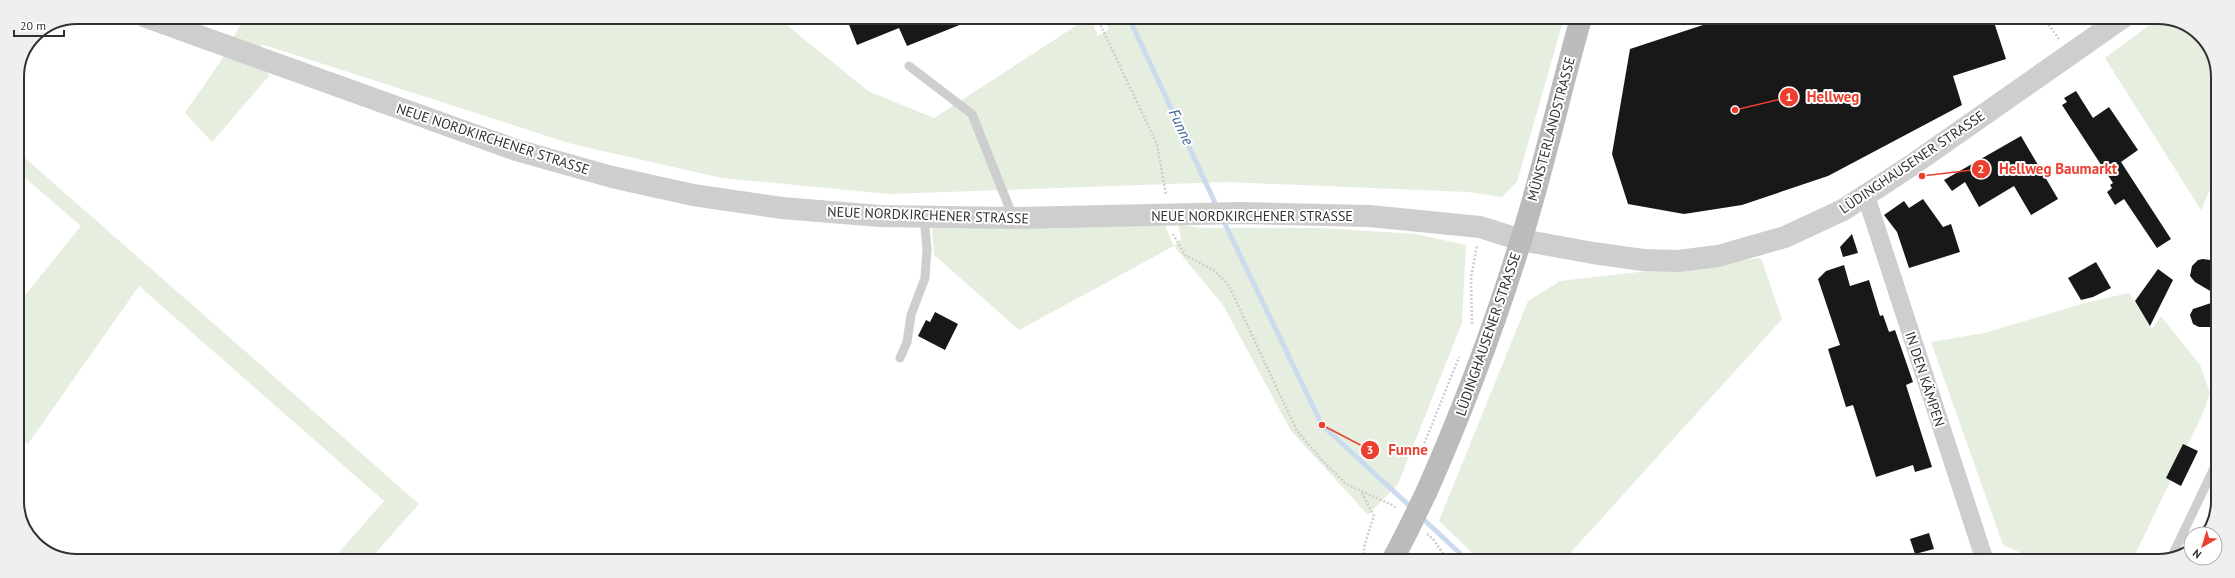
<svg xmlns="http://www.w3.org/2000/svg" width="2235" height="578" viewBox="0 0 2235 578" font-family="'PT Sans',sans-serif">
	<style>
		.green { fill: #e5eedf }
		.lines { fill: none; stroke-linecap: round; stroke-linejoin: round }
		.stream { stroke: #cbdbee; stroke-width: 5 }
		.building { fill: #181818 }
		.path { stroke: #cecece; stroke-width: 2.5; stroke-dasharray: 2 2; stroke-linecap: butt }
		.service { stroke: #cecece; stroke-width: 9 }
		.minor { stroke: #cecece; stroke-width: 18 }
		.tertiary { stroke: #cecece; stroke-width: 22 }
		.secondary { stroke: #bbb; stroke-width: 22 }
		.secondary-bridge { stroke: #bbb; stroke-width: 22 }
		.labels { text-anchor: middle; stroke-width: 4; stroke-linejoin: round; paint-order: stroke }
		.street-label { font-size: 14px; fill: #313131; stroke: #fff }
		.water-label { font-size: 15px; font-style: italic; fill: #3b6597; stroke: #fff }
		.rim { fill: none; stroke: #313131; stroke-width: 2 }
		.leader { fill: none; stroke: #eb4030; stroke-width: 1.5 }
		.callout-dot { fill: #eb4030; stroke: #fff; stroke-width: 1.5 }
		.mark-label { font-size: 12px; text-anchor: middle; font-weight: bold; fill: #fff }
		.callout-label { font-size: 15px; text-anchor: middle; font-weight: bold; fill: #eb4030; stroke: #fff; stroke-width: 4; stroke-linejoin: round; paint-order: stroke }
	</style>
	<rect width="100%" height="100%" fill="#fff"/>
	<g class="green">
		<path d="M247 17H777L868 91 934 118 1088 18H1091L1098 36 1109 29 1104 18H1564L1517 182 1502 197 1468 192 1226 182 889 194 722 178 572 144 261 44 269 76 212 142 185 113 222 59 239 27Z"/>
		<path d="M2159 18H2170L2203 38 2218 73V172L2201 210 2105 58Z"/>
		<path d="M17 151 419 504 369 560H332L384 501 139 286 28 444 17 437V305L81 226 17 171Z"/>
		<path d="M1164 224 1174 246 1181 239 1178 224 1200 228H1320L1416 234 1466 245 1462 323 1398 484 1368 515 1291 431 1223 305 1174 246 1019 330 934 255 932 225Z"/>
		<path d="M1761 258 1782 319 1563 561H1481L1439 521 1528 301 1560 281Z"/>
		<path d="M2129 293 2152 329 2161 316 2200 365 2210 393 2203 413 2132 561H2040L2003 545 1931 342 1984 333 2085 303Z"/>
	</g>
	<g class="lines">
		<g class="stream">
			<path d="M1129 18 1217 207"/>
			<path d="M1223 220 1322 425 1413 509"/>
			<path d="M1420 516 1468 561"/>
		</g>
	</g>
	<g class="building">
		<path d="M846 17 977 18 907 46 899 28 857 45Z"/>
		<path d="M1707 18H1979L1981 22 1993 19 2006 59 1953 76 1962 105 1828 176 1742 205 1684 214 1628 204 1612 154 1630 49 1709 23Z"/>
		<path d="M2076 91 2093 118 2109 107 2138 150 2121 162 2171 239 2157 248 2124 199 2115 205 2107 192 2112 188 2110 185 2113 183 2062 105 2067 102 2064 98Z"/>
		<path d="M2021 136 2058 199 2031 215 2014 186 1979 207 1965 182 1952 191 1944 180Z"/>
		<path d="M1923 199 1943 227 1951 224 1960 252 1909 268 1897 232 1884 215 1904 201 1909 208Z"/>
		<path d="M1852 234 1858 253 1843 257 1840 247Z"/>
		<path d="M2203 259 2217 261V295L2195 282 2190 276 2192 266 2198 260Z"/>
		<path d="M2096 262 2111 288 2093 297 2081 300 2068 278Z"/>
		<path d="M1844 265 1850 286 1869 280 1880 316 1883 315 1889 332 1895 330 1913 382 1906 385 1932 467 1915 472 1913 465 1876 477 1853 405 1846 407 1828 349 1840 345 1818 279 1826 271Z"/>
		<path d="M2158 269 2173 280 2150 326 2135 301Z"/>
		<path d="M2217 301V327H2199L2193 324 2190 315 2193 309Z"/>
		<path d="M935 312 958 324 945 350 918 336 926 320 930 322Z"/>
		<path d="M2183 444 2198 451 2181 486 2166 478Z"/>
		<path d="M1929 533 1934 549 1915 554 1910 539Z"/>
	</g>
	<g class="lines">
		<g class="path">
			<path d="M1097 18 1157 144 1166 195"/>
			<path d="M2044 18 2059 39"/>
			<path d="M1173 234 1185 255 1215 271 1229 286 1297 431 1323 461 1346 484 1392 505 1397 509"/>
			<path d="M1472 324 1471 278 1477 245"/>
			<path d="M1423 447 1459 357"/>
			<path d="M1362 493 1374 516 1364 547V561"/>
			<path d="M1427 534 1433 539 1448 561"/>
			<path d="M1369 561 1373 553"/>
		</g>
		<g class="service">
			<path d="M909 66 972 114 1013 217"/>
			<path d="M900 358 907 342 911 315 925 278 927 249 924 217"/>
			<path d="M2172 556 2217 462"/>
		</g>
		<path class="minor" d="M1866 196 1985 561"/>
		<path class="tertiary" d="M146 17 516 150 612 177 693 195 782 208 880 216 1014 218 1240 213 1369 216 1480 227 1521 240 1593 253 1643 260 1678 261 1718 256 1785 237 1843 210 1912 165 2122 18"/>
		<g class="secondary">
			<path d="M1426 493C1463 410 1494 327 1521 240 1544 167 1560 92 1581 18"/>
			<path d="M1392 561 1408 530"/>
		</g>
		<path class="secondary-bridge" d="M1408 530 1426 493"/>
	</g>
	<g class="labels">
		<g class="street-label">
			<text transform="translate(1551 129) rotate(-75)" y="5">MÜNSTERLANDSTRASSE</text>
			<text transform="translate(493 139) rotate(18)" y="5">NEUE NORDKIRCHENER STRASSE</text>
			<text transform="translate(1912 162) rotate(-34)" y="5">LÜDINGHAUSENER STRASSE</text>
			<text transform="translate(928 215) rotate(2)" y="5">NEUE NORDKIRCHENER STRASSE</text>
			<text x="1252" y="221">NEUE NORDKIRCHENER STRASSE</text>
			<text transform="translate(1488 334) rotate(-71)" y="5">LÜDINGHAUSENER STRASSE</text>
			<text transform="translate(1925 379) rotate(72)" y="5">IN DEN KÄMPEN</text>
		</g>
		<g class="water-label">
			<text transform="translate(1181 127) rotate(65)" y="5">Funne</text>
		</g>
	</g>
	<path d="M0 0H2235V578H0ZM77 24H2158A53 53 0 0 1 2211 77V501A53 53 0 0 1 2158 554H77A53 53 0 0 1 24 501V77A53 53 0 0 1 77 24Z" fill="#efefef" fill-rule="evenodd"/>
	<path class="rim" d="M77 24H2158A53 53 0 0 1 2211 77V501A53 53 0 0 1 2158 554H77A53 53 0 0 1 24 501V77A53 53 0 0 1 77 24Z"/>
	<path class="leader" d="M1735 110L1789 97M1922 176L1981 169M1322 425L1370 450"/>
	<g class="callout-dot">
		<circle cx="1735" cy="110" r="4"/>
		<circle cx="1922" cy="176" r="4"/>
		<circle cx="1322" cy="425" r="4"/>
		<circle cx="1789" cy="97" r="10"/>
		<circle cx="1981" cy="169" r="10"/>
		<circle cx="1370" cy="450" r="10"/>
	</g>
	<g class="mark-label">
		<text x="1789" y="101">1</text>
		<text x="1981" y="173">2</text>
		<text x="1370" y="454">3</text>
	</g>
	<g class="callout-label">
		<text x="1833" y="102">Hellweg</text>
		<text x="2058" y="174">Hellweg Baumarkt</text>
		<text x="1408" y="455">Funne</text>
	</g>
	<g transform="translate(2203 546) rotate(218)"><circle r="19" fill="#ffffff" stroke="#adadad"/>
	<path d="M0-3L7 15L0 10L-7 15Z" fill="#eb4030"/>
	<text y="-6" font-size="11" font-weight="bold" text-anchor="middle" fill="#313131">N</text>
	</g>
	<path d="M14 30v6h50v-6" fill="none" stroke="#313131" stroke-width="2"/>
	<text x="20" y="30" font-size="12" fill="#313131" stroke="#ffffff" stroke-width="3" paint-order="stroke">20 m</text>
</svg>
